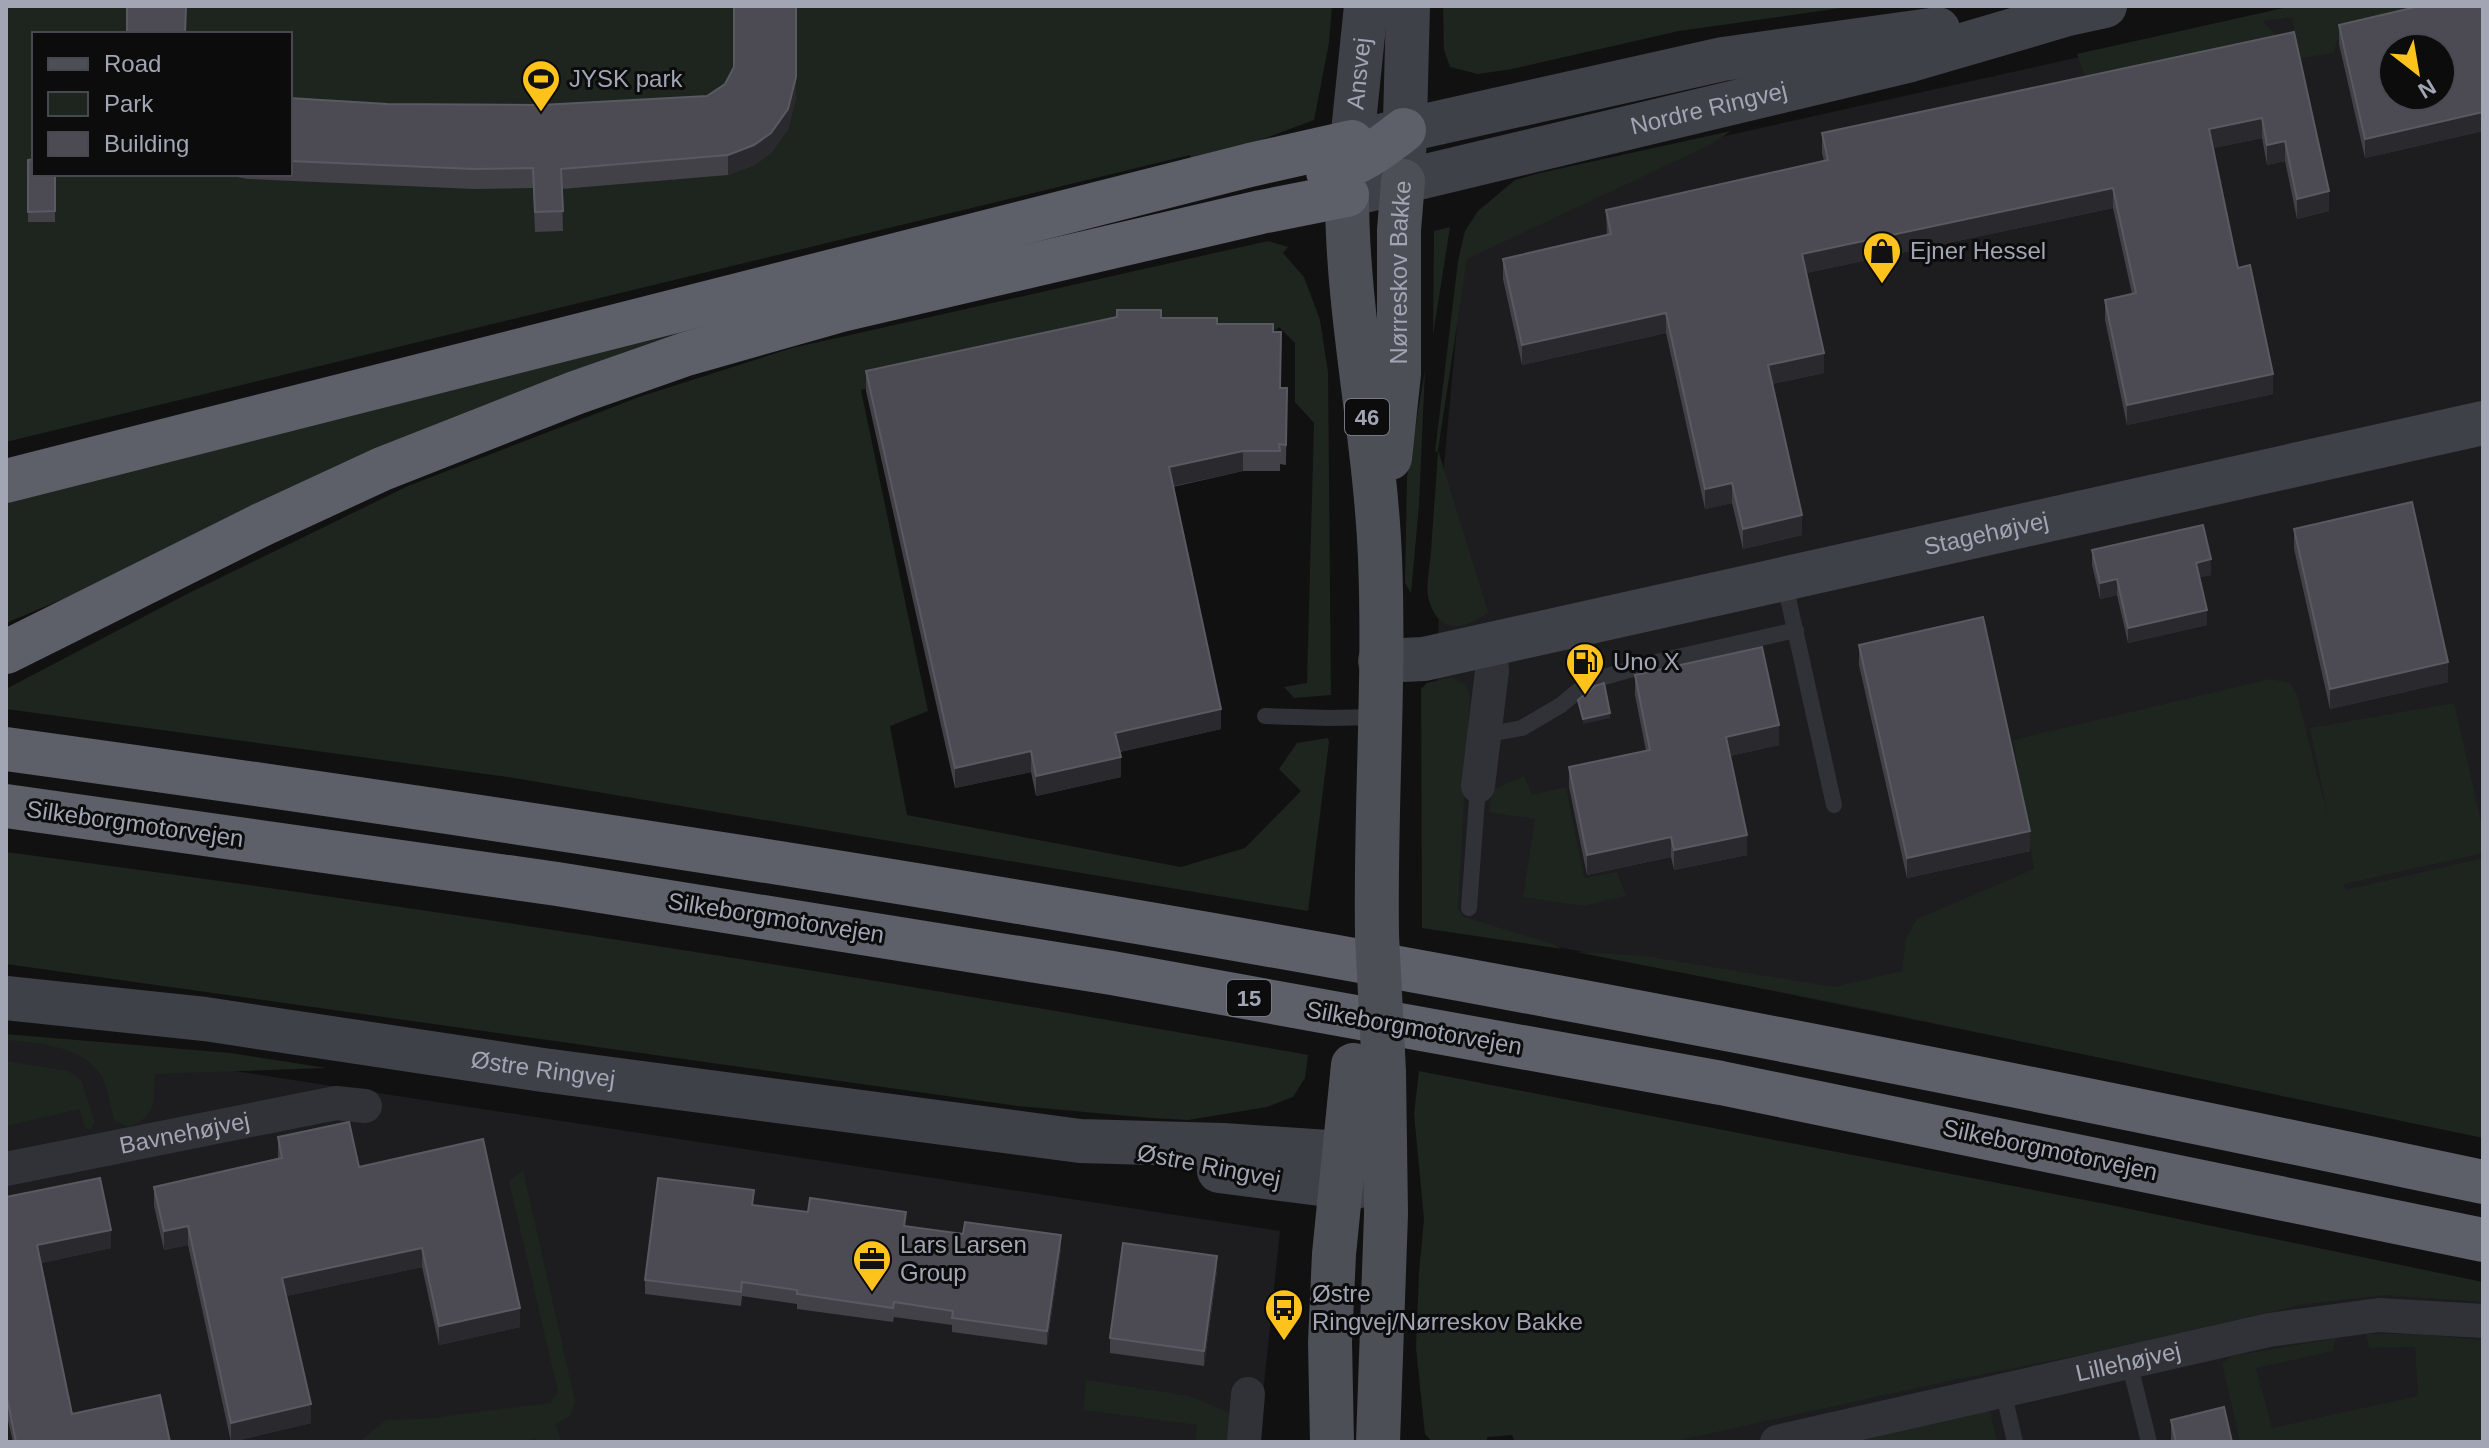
<svg xmlns="http://www.w3.org/2000/svg" width="2489" height="1448" viewBox="0 0 2489 1448" font-family="Arial,sans-serif">
	<style>
		.built { fill: #1d1d1f; fill-rule: evenodd }
		.green { fill: #1d251e; fill-rule: evenodd }
		.lines { fill: none; stroke-linecap: round; stroke-linejoin: round }
		.lane { stroke: #313237; stroke-width: 16 }
		.street { stroke: #313237; stroke-width: 34 }
		.secondary { stroke: #3f4148; stroke-width: 44 }
		.primary { stroke: #4d4f57; stroke-width: 44 }
		.highway { stroke: #5d5f69; stroke-width: 44 }
		.primary-bridge { stroke: #4d4f57; stroke-width: 44 }
		.wall { fill: #414147 }
		.shaded-wall { fill: #2a292d }
		.building { fill: #4c4b53; stroke: #595962; stroke-width: 2; fill-rule: evenodd }
		.labels { text-anchor: middle; stroke-width: 6; stroke-linejoin: round; paint-order: stroke }
		.shield { fill: #0c0c0d; stroke: #747782; stroke-width: 2 }
		.shield-label { font-size: 22px; font-weight: bold; fill: #a1a5b4 }
		.street-label { font-size: 24px; fill: #a1a5b4; stroke: #0c0c0d }
		.poi-label { font-size: 24px; fill: #a1a5b4; stroke: #0c0c0d; text-anchor: start }
	</style>
	<rect width="100%" height="100%" fill="#111112"/>
	<g class="built">
		<path d="M2309 6H2483V1136L1431 921 1442 487 1464 250 1657 151ZM2393 48H2441V96H2393Z"/>
		<path d="M6 1036 1280 1231 1258 1442H6Z"/>
		<path d="M2416 1278 2483 1293V1442H1642Z"/>
	</g>
	<g class="green">
		<path d="M6 6H1332L1329 43 1314 120 1194 165 1190 155 6 442ZM34 34H290V174H34Z"/>
		<path d="M1443 6H1855L1679 31 1512 69 1478 74 1450 67 1444 50Z"/>
		<path d="M2292 6H2483L2337 40 2334 53 2301 58 2292 17 2263 21 2283 43 2090 90 2077 54Z"/>
		<path d="M1731 131 1710 145 1467 259 1438 450 1488 612C1462 633 1436 633 1428 596 1426 583 1430 566 1431 552 1433 519 1436 485 1438 451L1435 452 1458 261 1465 231 1478 211 1515 180 1540 173Z"/>
		<path d="M1450 227 1433 335 1434 231Z"/>
		<path d="M1268 241 1288 247 1283 253 1304 277 1320 320 1328 372 1331 695 1294 698 1284 687 1307 683 1314 423 1295 402V343L1279 327 1270 335 1072 339 861 390 928 711 890 726 907 815 1181 867 1245 848 1301 791 1279 769 1297 743 1328 738 1329 742 1308 911 508 777 6 709V689L187 594 408 486 639 397 792 348Z"/>
		<path d="M795 289 56 602 6 623V492Z"/>
		<path d="M1425 370 1419 505 1411 593 1405 583 1407 477Z"/>
		<path d="M1451 677 1465 684 1470 694 1458 908 1464 917 1553 944 1562 949 1422 928 1421 689 1427 683Z"/>
		<path d="M2270 679 2290 683 2297 695 2328 818 2310 728 2454 703 2483 830V853L2344 884 2346 890 2483 858V1138L1872 1010 1576 952 1645 956 1834 987 1902 971 1906 939 1917 919 2034 869 2013 740Z"/>
		<path d="M1524 776 1532 795 1566 787 1584 878 1617 872 1626 896 1583 906 1523 897 1535 819 1489 812 1492 790Z"/>
		<path d="M6 852C441 909 875 978 1308 1055L1305 1078 1293 1097 1267 1107 1188 1120 1151 1118 1018 1106 6 964Z"/>
		<path d="M6 1034 230 1053 327 1068 155 1074C153 1102 157 1117 128 1127L114 1120C110 1106 108 1084 99 1072 78 1045 37 1043 6 1040Z"/>
		<path d="M6 1061 68 1071 81 1080 95 1122 90 1130 84 1126 80 1109 6 1126Z"/>
		<path d="M1419 1071 2111 1205 2483 1282V1302L2385 1295 2305 1304 2109 1349 1944 1382 1671 1442H1515L1512 1435 1487 1437V1442H1432L1425 1434 1416 1348 1419 1273 1424 1219 1414 1114Z"/>
		<path d="M523 1170 575 1401 570 1416 556 1424 561 1442H537L536 1438 519 1442H359L386 1420 423 1419 550 1403 558 1392 509 1181Z"/>
		<path d="M2366 1334H2417L2483 1340V1442H2240L2222 1363 2232 1356 2336 1338 2333 1351 2256 1368 2272 1428 2418 1396 2415 1347 2369 1348Z"/>
		<path d="M1086 1380 1190 1396 1229 1413V1440L1228 1442H1195L1197 1425 1083 1410Z"/>
		<path d="M1989 1407 1997 1442H1832Z"/>
	</g>
	<g class="lines">
		<g class="lane">
			<path d="M1784 580 1834 805"/>
			<path d="M1265 716 1329 718 1377 717"/>
			<path d="M1484 735 1522 728 1561 705 1590 681 1664 660 1796 630"/>
			<path d="M1469 908 1478 786"/>
			<path d="M2129 1362 2149 1442"/>
			<path d="M2003 1391 2015 1442"/>
		</g>
		<g class="street">
			<path d="M1478 786 1492 671 1490 644"/>
			<path id="s1" d="M6 1169 336 1103 365 1106"/>
			<path d="M1244 1442 1248 1394"/>
			<path id="s2" d="M1777 1442 2269 1330 2379 1315 2483 1321"/>
		</g>
		<g class="secondary">
			<path d="M1366 139 1723 59 1938 29"/>
			<path d="M1404 160 1408 6"/>
			<path id="s3" d="M1349 171 1366 6"/>
			<path id="s4" d="M1347 195 1911 60 2068 14 2105 6"/>
			<path id="s5" d="M1380 661 1424 659 2483 423"/>
			<path id="s6" d="M6 998 205 1019 543 1070 1080 1141 1223 1145 1343 1153"/>
			<path d="M1219 1171 1352 1188 1374 1181 1385 1169"/>
		</g>
		<g class="primary">
			<path d="M1347 195C1347 316 1375 436 1380 558 1385 683 1375 809 1377 935"/>
			<path id="s7" d="M1390 458 1399 374V230L1403 181"/>
			<path d="M1332 1442 1330 1342 1334 1254 1353 1065"/>
			<path d="M1378 1442 1386 1214 1384 1072"/>
		</g>
		<g class="highway">
			<path d="M1328 172C1358 165 1380 149 1404 130"/>
			<path d="M6 481 1250 165 1352 142"/>
			<path d="M6 652 263 524 382 469 575 393 686 354 841 310 1261 212 1347 195"/>
			<path d="M6 749C348 796 690 847 1031 904 1517 985 2001 1080 2483 1182"/>
			<path d="M6 806 557 884 1112 973 1721 1083 2483 1240"/>
		</g>
		<path class="primary-bridge" d="M1377 935 1384 1072"/>
	</g>
	<g class="wall">
		<path d="M2483 6V131L2365 158 2339 44V25Z"/>
		<path d="M2294 32 2329 211 2297 219 2285 161 2267 165 2262 138 2213 148 2238 268 2273 394 2127 425 2105 320V300L2132 294 2113 208 1806 273 1824 373 1772 384 1802 535 1743 549 1732 503 1705 509 1666 333 1522 365 1503 279V259L1607 235 1606 210 1824 161 1822 153V133Z"/>
		<path d="M796 97 788 129 771 153 754 165 728 175 562 189 563 231 535 232 533 188 473 189 248 179 221 174H290V98L387 104 541 105Z"/>
		<path d="M28 160 55 174V222H28Z"/>
		<path d="M1161 318 1273 332 1280 388H1287L1286 465 1280 464V471H1243L1173 487 1221 729 1120 752 1121 777 1036 796 1031 772 955 788 866 391V371Z"/>
		<path d="M2294 529 2448 682 2330 709 2294 549Z"/>
		<path d="M2092 550 2211 575 2200 577 2207 625 2128 643 2117 595 2100 599 2092 565Z"/>
		<path d="M1859 645 2030 851 1907 878 1859 665Z"/>
		<path d="M1635 675 1779 745 1730 756 1747 855 1674 870 1671 857 1587 875 1569 787V767L1646 751 1635 695Z"/>
		<path d="M278 1137 359 1167 520 1327 439 1345 422 1267 286 1296 311 1423 231 1442 188 1245 164 1250 154 1206V1187L278 1158Z"/>
		<path d="M6 1197 111 1248 41 1263 72 1414 170 1442H13L6 1412Z"/>
		<path d="M753 1206 906 1226 1061 1249 1047 1345 952 1332V1325L894 1317 893 1322 797 1309V1304L742 1296 741 1306 645 1294V1280Z"/>
		<path d="M1217 1271 1204 1366 1110 1353V1338Z"/>
		<path d="M2171 1420 2232 1442H2171Z"/>
	</g>
	<g class="shaded-wall">
		<path d="M796 77V97L788 129 771 153 754 165 728 175V155Z"/>
		<path d="M2483 112V131L2365 158V139Z"/>
		<path d="M2262 118V138L2209 149V129Z"/>
		<path d="M2285 141V161L2267 165V145Z"/>
		<path d="M2113 188V208L1802 274V254Z"/>
		<path d="M2329 191V211L2297 219V199Z"/>
		<path d="M1666 313V333L1522 365V345Z"/>
		<path d="M1824 353V373L1768 385V365Z"/>
		<path d="M2273 374V394L2127 425V405Z"/>
		<path d="M1243 451V471L1169 487V467Z"/>
		<path d="M1732 483V503L1705 509V489Z"/>
		<path d="M1802 515V535L1743 549V529Z"/>
		<path d="M2211 559V575L2196 578V563Z"/>
		<path d="M2117 579V595L2100 599V583Z"/>
		<path d="M2207 610V625L2128 643V628Z"/>
		<path d="M1599 662V667L1584 672 1573 681V676L1584 667Z"/>
		<path d="M2448 662V682L2330 709V689Z"/>
		<path d="M1221 709V729L1115 753V733Z"/>
		<path d="M1610 713V718L1583 724V719Z"/>
		<path d="M1779 725V745L1726 757V737Z"/>
		<path d="M1031 751V772L955 788V768Z"/>
		<path d="M1121 757V777L1036 796V776Z"/>
		<path d="M2030 831V851L1907 878V858Z"/>
		<path d="M1747 835V855L1674 870V850Z"/>
		<path d="M1671 837V857L1587 875V855Z"/>
		<path d="M188 1226V1245L164 1250V1231Z"/>
		<path d="M111 1230V1248L37 1264V1245Z"/>
		<path d="M1061 1235V1249L1047 1345V1331Z"/>
		<path d="M422 1248V1267L282 1297V1278Z"/>
		<path d="M1217 1256V1271L1204 1366V1351Z"/>
		<path d="M520 1308V1327L439 1345V1326Z"/>
		<path d="M311 1404V1423L231 1442V1423Z"/>
	</g>
	<g class="building">
		<path d="M127 6H186L185 34H127Z"/>
		<path d="M734 6H796V77L788 109 771 133 754 145 728 155 561 169 563 211 535 212 533 168 473 169 290 161V98L387 104 541 105 707 96 725 84 734 67Z"/>
		<path d="M2420 6H2483V112L2365 139 2339 25ZM2393 48H2441V96H2393Z"/>
		<path d="M2294 32 2329 191 2297 199 2285 141 2267 145 2262 118 2209 129 2238 268 2250 265 2273 374 2127 405 2105 300 2136 293 2113 188 1802 254 1824 353 1768 365 1802 515 1743 529 1732 483 1705 489 1666 313 1522 345 1503 259 1611 234 1606 210 1828 160 1822 133Z"/>
		<path d="M34 159V174H55V211L28 212V160Z"/>
		<path d="M1117 310H1161V318H1217V324H1273V332H1281L1280 388H1287L1286 445 1279 444 1280 451H1243L1169 467 1221 709 1115 733 1121 757 1036 776 1031 751 955 768 866 371 1117 317Z"/>
		<path d="M2412 502 2448 662 2330 689 2294 529Z"/>
		<path d="M2203 525 2211 559 2196 563 2207 610 2128 628 2117 579 2100 583 2092 550Z"/>
		<path d="M1983 617 2030 831 1907 858 1859 645Z"/>
		<path d="M1762 647 1779 725 1726 737 1747 835 1674 850 1671 837 1587 855 1569 767 1650 750 1635 675Z"/>
		<path d="M1597 652 1599 662 1584 667 1573 676 1569 659Z"/>
		<path d="M1604 683 1610 713 1583 719 1578 700 1595 686Z"/>
		<path d="M349 1122 359 1167 483 1139 520 1308 439 1326 422 1248 282 1278 311 1404 231 1423 188 1226 164 1231 154 1187 282 1158 278 1137Z"/>
		<path d="M100 1178 111 1230 37 1245 72 1414 160 1395 170 1442H16L6 1393V1197Z"/>
		<path d="M658 1178 754 1190 752 1205 808 1212 810 1198 906 1212 904 1226 963 1234 965 1222 1061 1235 1047 1331 952 1318 953 1311 894 1302 893 1308 797 1294V1290L742 1282 741 1292 645 1280Z"/>
		<path d="M1123 1243 1217 1256 1204 1351 1110 1338Z"/>
		<path d="M2224 1407 2232 1442H2176L2171 1420Z"/>
	</g>
	<defs>
		<symbol id="stadium-pin" viewBox="-11 -11 22 30"><path d="M0 17L-7.5 6A9.5 9.5 0 1 1 7.5 6Z" fill="#fec21d" stroke="#0c0c0d"/><path d="M0-5a6.5 5 0 1 0 0 10a6.5 5 0 1 0 0-10ZM-3.5-1.8h7v3.6h-7Z" fill="#111"/></symbol>
		<symbol id="shop-pin" viewBox="-11 -11 22 30"><path d="M0 17L-7.5 6A9.5 9.5 0 1 1 7.5 6Z" fill="#fec21d" stroke="#0c0c0d"/><path d="M-5-2.5h2.3a2.7 3.5 0 0 1 5.4 0H5L5.5 6h-11ZM-1.5-2.5h3a1.5 2.3 0 0 0-3 0Z" fill="#111"/></symbol>
		<symbol id="fuel-pin" viewBox="-11 -11 22 30"><path d="M0 17L-7.5 6A9.5 9.5 0 1 1 7.5 6Z" fill="#fec21d" stroke="#0c0c0d"/><path d="M-5.5-6h7V0h2V4h1.3V-2.5L3-4.5l.8-.8L6-3V5H2.5V1h-1V6h-7ZM-4.2-4.7v3.2H.2V-4.7Z" fill="#111"/></symbol>
		<symbol id="office-pin" viewBox="-11 -11 22 30"><path d="M0 17L-7.5 6A9.5 9.5 0 1 1 7.5 6Z" fill="#fec21d" stroke="#0c0c0d"/><path d="M-6-3h4V-5.5h4V-3h4V5H-6ZM-1-4.5V-3h2v-1.5ZM-6 0V1H6V0Z" fill="#111"/></symbol>
		<symbol id="bus-pin" viewBox="-11 -11 22 30"><path d="M0 17L-7.5 6A9.5 9.5 0 1 1 7.5 6Z" fill="#fec21d" stroke="#0c0c0d"/><path d="M-5-6H5V4H4V6H2V4H-2V6H-4V4H-5ZM-3.5-4V0h7V-4ZM-3.5 1.2v1.5H-2V1.2ZM2 1.2v1.5H3.5V1.2Z" fill="#111"/></symbol>
	</defs>
	<g fill-rule="evenodd">
		<use href="#stadium-pin" x="519" y="57" width="44" height="60"/>
		<use href="#shop-pin" x="1860" y="229" width="44" height="60"/>
		<use href="#fuel-pin" x="1563" y="640" width="44" height="60"/>
		<use href="#office-pin" x="850" y="1237" width="44" height="60"/>
		<use href="#bus-pin" x="1262" y="1286" width="44" height="60"/>
	</g>
	<g class="labels">
		<g class="shield">
			<rect x="1345" y="399" width="44" height="36" rx="6"/>
			<rect x="1227" y="980" width="44" height="36" rx="6"/>
		</g>
		<g class="shield-label">
			<text x="1367" y="425">46</text>
			<text x="1249" y="1006">15</text>
		</g>
		<g class="street-label">
			<text dy="8" stroke="none"><textPath href="#s3" startOffset="98">Ansvej</textPath></text>
			<text dy="8" stroke="none"><textPath href="#s4" startOffset="372">Nordre Ringvej</textPath></text>
			<text dy="8" stroke="none"><textPath href="#s7" startOffset="186">Nørreskov Bakke</textPath></text>
			<text dy="8" stroke="none"><textPath href="#s5" startOffset="620">Stagehøjvej</textPath></text>
			<text transform="translate(135 824) rotate(8)" y="8">Silkeborgmotorvejen</text>
			<text transform="translate(776 918) rotate(9)" y="8">Silkeborgmotorvejen</text>
			<text transform="translate(1414 1028) rotate(10)" y="8">Silkeborgmotorvejen</text>
			<text dy="8" stroke="none"><textPath href="#s6" startOffset="542">Østre Ringvej</textPath></text>
			<text dy="8" stroke="none"><textPath href="#s1" startOffset="182">Bavnehøjvej</textPath></text>
			<text transform="translate(2050 1150) rotate(12)" y="8">Silkeborgmotorvejen</text>
			<text transform="translate(1209 1166) rotate(11)" y="8">Østre Ringvej</text>
			<text dy="8" stroke="none"><textPath href="#s2" startOffset="360">Lillehøjvej</textPath></text>
		</g>
		<g class="poi-label">
			<text x="569" y="87">JYSK park</text>
			<text x="1910" y="259">Ejner Hessel</text>
			<text x="1613" y="670">Uno X</text>
			<text x="900" y="1253">Lars Larsen<tspan x="900" dy="28">Group</tspan></text>
			<text x="1312" y="1302">Østre<tspan x="1312" dy="28">Ringvej/Nørreskov Bakke</tspan></text>
		</g>
	</g>
	<rect width="2489" height="1448" fill="none" stroke="#a1a5b4" stroke-width="16"/>
	<rect x="32" y="32" width="260" height="144" fill="#0c0c0d" stroke="#484950" stroke-width="2"/>
	<rect x="48" y="58" width="40" height="12" fill="#4d4f57" stroke="#484950" stroke-width="2"/>
	<text x="104" y="72" font-size="24" fill="#a1a5b4">Road</text>
	<rect x="48" y="92" width="40" height="24" fill="#1d251e" stroke="#484950" stroke-width="2"/>
	<text x="104" y="112" font-size="24" fill="#a1a5b4">Park</text>
	<rect x="48" y="132" width="40" height="24" fill="#4c4b53" stroke="#484950" stroke-width="2"/>
	<text x="104" y="152" font-size="24" fill="#a1a5b4">Building</text>
	<g transform="translate(2417 72) rotate(149)"><circle r="38" fill="#0c0c0d" stroke="#484950" stroke-width="2"/>
	<path d="M0-6L14 30L0 20L-14 30Z" fill="#fec21d"/>
	<text y="-12" font-size="22" font-weight="bold" text-anchor="middle" fill="#a1a5b4">N</text>
	</g>
</svg>
